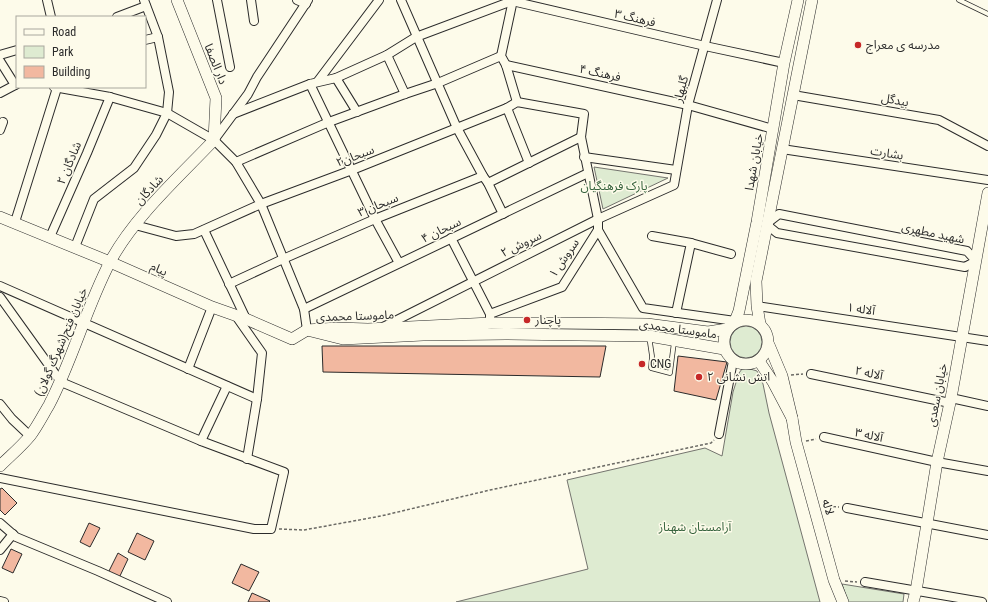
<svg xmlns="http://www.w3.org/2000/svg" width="988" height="602" viewBox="0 0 988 602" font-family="'Roboto Condensed','Noto Sans Arabic',sans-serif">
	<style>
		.green { fill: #deebd1; stroke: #74746e }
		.building { fill: #f2b8a0; stroke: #2b2b2b }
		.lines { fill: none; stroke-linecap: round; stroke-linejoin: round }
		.lane-casing { stroke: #2b2b2b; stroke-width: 5.5 }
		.street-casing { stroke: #2b2b2b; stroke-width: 10 }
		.secondary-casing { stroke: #2b2b2b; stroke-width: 12 }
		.path { stroke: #6a6964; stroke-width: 1.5; stroke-dasharray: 3 2; stroke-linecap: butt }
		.lane { stroke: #fdfbea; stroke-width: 4 }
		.street { stroke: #fdfbea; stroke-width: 8 }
		.secondary { stroke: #fdfbea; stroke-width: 11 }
		.poi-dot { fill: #c62828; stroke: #fdfbea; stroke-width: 1.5 }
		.labels { text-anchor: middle; stroke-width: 3; stroke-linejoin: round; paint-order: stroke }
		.street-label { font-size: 12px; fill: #2b2b2b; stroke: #fdfbea }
		.poi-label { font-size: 12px; fill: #2b2b2b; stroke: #fdfbea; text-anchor: start }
		.park-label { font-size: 12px; fill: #34623c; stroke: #fdfbea }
	</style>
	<rect width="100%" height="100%" fill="#fdfbea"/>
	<g class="green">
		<path d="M594 167 668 178 603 209Z"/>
		<circle cx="746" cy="342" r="16"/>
		<path d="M747 368 757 371 763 384 769 413 820 602H456L588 569 567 480 705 448 722 456 733 392 739 373 742 369Z"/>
		<path d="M842 584 904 594 903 602H848Z"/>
	</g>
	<g class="building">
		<path d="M322 346H606L600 377 323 372Z"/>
		<path d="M678 356 727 362 716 400 674 391Z"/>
		<path d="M2 488 17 503 5 515 0 510V489Z"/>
		<path d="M89 523 100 528 90 547 80 542Z"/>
		<path d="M137 533 154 541 145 560 128 552Z"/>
		<path d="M11 549 22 554 13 573 2 568Z"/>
		<path d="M118 553 128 559 119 578 108 573Z"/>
		<path d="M241 564 259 572 249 591 232 583Z"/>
		<path d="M252 593 270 601 269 602H248Z"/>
	</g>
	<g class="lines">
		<defs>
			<g id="lane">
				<path d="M959 0 988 14"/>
				<path d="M649 336 652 356 651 368 670 373 674 342"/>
			</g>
			<g id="street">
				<path d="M47 0 51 17"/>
				<path d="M217 0 230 67"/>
				<path d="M251 0 254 21"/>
				<path d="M297 0 306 4"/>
				<path d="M401 0 457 128 483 176 488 183 503 214"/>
				<path d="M513 0 501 56 506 65 517 102"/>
				<path d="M117 17 146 6"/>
				<path d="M145 40 158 37"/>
				<path d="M0 55 17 50"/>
				<path d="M387 55 405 94"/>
				<path d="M0 61 15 85"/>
				<path d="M506 65 688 105 773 129"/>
				<path d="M336 78 357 112"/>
				<path d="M318 81 379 0"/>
				<path d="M310 84 375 219 399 263"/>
				<path d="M54 87 110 97 167 113 214 140 236 162 261 204 304 309 307 330"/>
				<path d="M0 93 17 84"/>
				<path d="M793 95 939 120 988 146"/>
				<path d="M507 108 529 163"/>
				<path d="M233 114 310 84 336 78 387 55 416 37 512 1 705 46 784 63"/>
				<path d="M0 130 3 122"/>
				<path d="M214 140 248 94 257 77 308 0"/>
				<path d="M782 149 988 180"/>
				<path d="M584 157 676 170"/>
				<path d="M236 162 329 122 405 94 438 83 501 56"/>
				<path d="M488 183 581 137"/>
				<path d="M779 214 967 251 976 261 965 267 777 233 766 224Z"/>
				<path d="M15 222 57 88"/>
				<path d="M135 225 176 236 194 234 261 204 352 170 507 108 517 102 584 114 581 137 598 219V230L562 287 490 314"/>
				<path d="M204 230 246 319"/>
				<path d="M598 230 643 308 735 321"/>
				<path d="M652 236 691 243 731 254"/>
				<path d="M50 237 87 153 110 97"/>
				<path d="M451 238 490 314V320"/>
				<path d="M75 247 94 199 134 168 156 135 167 113 169 92 158 37 144 0"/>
				<path d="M229 284 283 259 375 219 483 176"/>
				<path d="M0 286 257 399"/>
				<path d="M0 297 61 382 201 441 284 472 271 529H254L0 478"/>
				<path d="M757 306 988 341"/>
				<path d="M304 309 588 173"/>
				<path d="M676 313 691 243"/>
				<path d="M236 316 262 353 257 399 247 459"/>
				<path d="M383 327 598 219 674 185 688 105 717 0"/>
				<path d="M188 369 212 307"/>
				<path d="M811 374 950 403"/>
				<path d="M951 398 988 406"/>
				<path d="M0 404 12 419 30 436"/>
				<path d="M719 434 733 361"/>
				<path d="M824 437 937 462 988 471"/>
				<path d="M201 441 227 386"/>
				<path d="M847 508 988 535"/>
				<path d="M0 523 16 537 98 571 167 602"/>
				<path d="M0 550 13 534"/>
				<path d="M865 582 982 602"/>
				<path d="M0 601 4 602"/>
			</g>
			<g id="secondary">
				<path d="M0 217 110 262 212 307 246 319 292 339 307 330"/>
				<circle cx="746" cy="342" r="22"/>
				<path d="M760 324 757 306 756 281 812 0"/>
				<path d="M730 326 735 321 739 311 757 222 784 63 798 0"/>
				<path d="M724 349 649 336 506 334 423 335 343 339 307 330 337 328 368 329 491 323H559L647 324 708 332 727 329"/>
				<path d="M759 361 773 382 792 418 782 376 769 345"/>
				<path d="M792 418 796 442 834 580 843 602"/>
				<path d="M0 466C10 456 21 447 30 436 37 427 43 415 49 405 73 359 86 308 110 262 134 217 179 177 214 140L216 98 177 0"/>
				<path d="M913 602 916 591 937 462 951 398 988 193"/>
			</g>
		</defs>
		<use href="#lane" class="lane-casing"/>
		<use href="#street" class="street-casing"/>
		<use href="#secondary" class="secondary-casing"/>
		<g class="path">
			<path d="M791 375 803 374"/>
			<path d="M806 441 816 439"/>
			<path d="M823 506 839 507"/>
			<path d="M279 529 304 530 381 516 490 490 711 443 714 440"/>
			<path d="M845 581 857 582"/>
		</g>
		<use href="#lane" class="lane"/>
		<use href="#street" class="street"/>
		<use href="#secondary" class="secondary"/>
	</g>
	<g class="poi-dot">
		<circle cx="858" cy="45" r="4"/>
		<circle cx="527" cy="320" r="4"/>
		<circle cx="642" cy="364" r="4"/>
		<circle cx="699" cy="377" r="4"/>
	</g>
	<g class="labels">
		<g class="street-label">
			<text transform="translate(635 18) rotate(13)" y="4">فرهنگ ۳</text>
			<text transform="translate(216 64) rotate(68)" y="4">دار الصفا</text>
			<text transform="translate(600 73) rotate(12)" y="4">فرهنگ ۴</text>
			<text transform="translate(681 89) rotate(-75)" y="4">گلبهار</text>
			<text transform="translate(895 100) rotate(10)" y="4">بیدگل</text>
			<text transform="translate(887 153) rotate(9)" y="4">بشارت</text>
			<text transform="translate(355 156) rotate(-21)" y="4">سبحان۲</text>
			<text transform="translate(754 162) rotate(-80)" y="4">خیابان شهدا</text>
			<text transform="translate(69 163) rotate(-67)" y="4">شادگان ۲</text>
			<text transform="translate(149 190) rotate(-47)" y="4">شادگان</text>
			<text transform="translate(378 205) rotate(-22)" y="4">سبحان ۳</text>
			<text transform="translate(441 230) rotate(-26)" y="4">سبحان ۴</text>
			<text transform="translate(933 233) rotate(12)" y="4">شهید مطهری</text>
			<text transform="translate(521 244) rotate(-26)" y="4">سروش ۲</text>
			<text transform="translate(564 258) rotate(-56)" y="4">سروش ۱</text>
			<text transform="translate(159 269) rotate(24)" y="4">پیام</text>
			<text transform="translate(861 309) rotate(8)" y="4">آلاله ۱</text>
			<text transform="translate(355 316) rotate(-2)" y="4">ماموستا محمدی</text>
			<text transform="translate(678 329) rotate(8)" y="4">ماموستا محمدی</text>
			<text transform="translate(61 342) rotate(-67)" y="4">خیابان فتح(شهرگ گولان)</text>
			<text transform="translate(869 373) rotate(12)" y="4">آلاله ۲</text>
			<text transform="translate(937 395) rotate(-79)" y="4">خیابان سعدی</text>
			<text transform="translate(869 435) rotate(12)" y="4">آلاله ۳</text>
			<text transform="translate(828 507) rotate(74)" y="4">لاله</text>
		</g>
		<g class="poi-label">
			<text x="866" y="49">مدرسه ی معراج</text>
			<text x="535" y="324">پاچنار</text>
			<text x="650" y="368">CNG</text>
			<text x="707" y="381">اتش نشانی ۲</text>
		</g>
		<g class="park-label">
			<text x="614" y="190">پارک فرهنگیان</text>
			<text x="695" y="531">آرامستان شهناز</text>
		</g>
	</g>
	<rect x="16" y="16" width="130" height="72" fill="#fdfbea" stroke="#a9a89e"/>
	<rect x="24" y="29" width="20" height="6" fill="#fdfbea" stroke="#a9a89e"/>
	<text x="52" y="36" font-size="12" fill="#2b2b2b">Road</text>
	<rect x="24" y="46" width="20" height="12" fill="#deebd1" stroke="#a9a89e"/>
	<text x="52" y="56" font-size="12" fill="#2b2b2b">Park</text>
	<rect x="24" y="66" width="20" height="12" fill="#f2b8a0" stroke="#a9a89e"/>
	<text x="52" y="76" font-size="12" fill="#2b2b2b">Building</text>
</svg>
